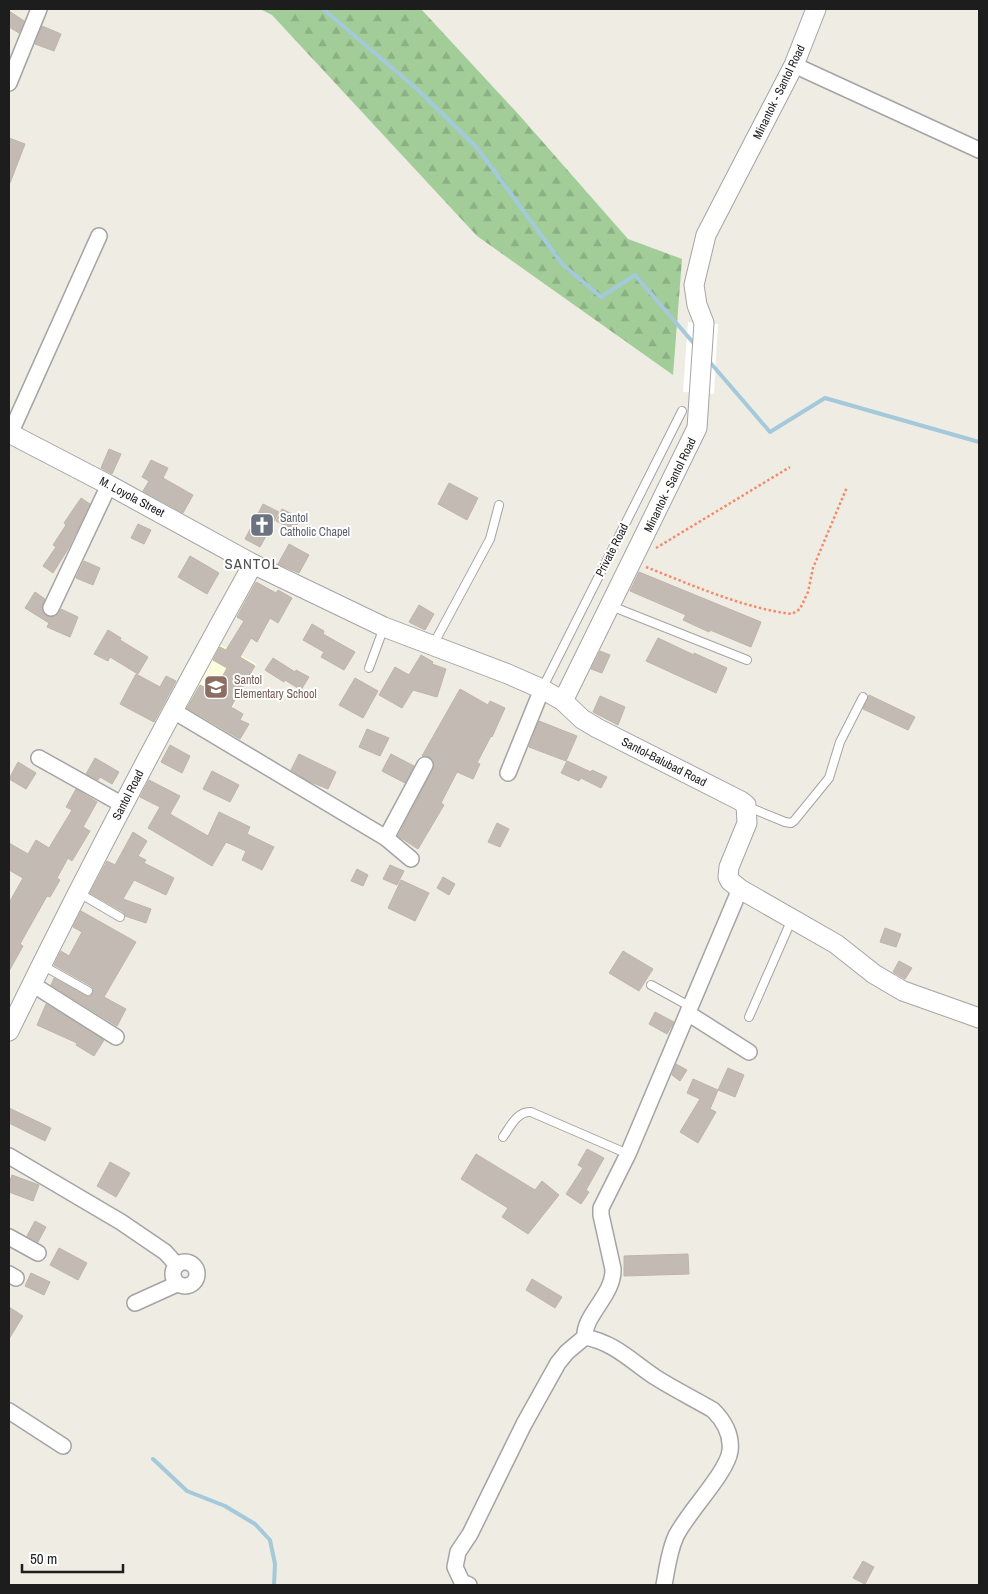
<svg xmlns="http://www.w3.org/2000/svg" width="988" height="1594" viewBox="0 0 988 1594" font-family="'Archivo Narrow',sans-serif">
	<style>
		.education { fill: #fbfedc }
		.forest { fill: url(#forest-firs) }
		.pier { fill: #fff }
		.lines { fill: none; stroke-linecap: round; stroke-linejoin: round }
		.stream { stroke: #a4c9db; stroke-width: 4 }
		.building { fill: #c3bbb3; stroke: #c0b4a6 }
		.service-casing { stroke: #a4a4a4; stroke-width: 10 }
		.minor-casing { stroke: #a4a4a4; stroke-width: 18 }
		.tertiary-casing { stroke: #a4a4a4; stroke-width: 21 }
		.path { stroke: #f7896b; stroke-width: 2.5; stroke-dasharray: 2.5 2.5; stroke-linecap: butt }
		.service { stroke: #fff; stroke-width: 8 }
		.minor { stroke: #fff; stroke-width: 15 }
		.tertiary { stroke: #fff; stroke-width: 19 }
		.labels { text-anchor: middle; stroke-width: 4; stroke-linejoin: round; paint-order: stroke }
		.street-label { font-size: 12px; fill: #1d1d1d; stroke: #fff }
		.worship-label { font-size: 12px; fill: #5b616d; stroke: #fff; text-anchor: start }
		.education-label { font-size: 12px; fill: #785e54; stroke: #fff; text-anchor: start }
		.quarter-label { font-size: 15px; letter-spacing: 1px; fill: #505050; stroke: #fff }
	</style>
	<defs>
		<pattern id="forest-firs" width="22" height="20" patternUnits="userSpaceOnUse" patternTransform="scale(1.25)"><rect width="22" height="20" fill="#a2cd99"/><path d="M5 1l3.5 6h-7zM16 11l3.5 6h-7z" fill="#8bb083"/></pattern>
	</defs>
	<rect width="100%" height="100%" fill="#eeece3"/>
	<path class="education" d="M214 641 257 664 218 733 176 710Z"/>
	<path class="forest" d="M260 9H421L520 116 628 239 682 259 673 375 477 236 272 15Z"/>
	<path class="pier" d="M688 322 718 324 714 394 683 392Z"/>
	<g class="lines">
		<g class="stream">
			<path d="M323 9 417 89 478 149 563 265 601 297 635 275 697 347"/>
			<path d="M708 360 770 432 825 398 979 442"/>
			<path d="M153 1459 187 1491 225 1506 255 1524 270 1540 275 1564 274 1585"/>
		</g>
	</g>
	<g class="building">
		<path d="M9 11 24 21 19 33 9 27Z"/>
		<path d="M42 26 61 34 54 51 35 44Z"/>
		<path d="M9 138 25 144 10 183H9Z"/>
		<path d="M109 449 121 454 112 474 101 468Z"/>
		<path d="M151 460 168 468 163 478 193 495 183 513 143 491 149 481 142 477Z"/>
		<path d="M449 483 478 498 467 520 438 504Z"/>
		<path d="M81 498 90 504 68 549 53 573 43 566 56 547 53 545 66 525 64 523Z"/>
		<path d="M263 504 279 512 260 547 245 539Z"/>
		<path d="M282 509 300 518 295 530 276 521Z"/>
		<path d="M138 524 151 530 144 544 131 538Z"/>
		<path d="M289 544 309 555 299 573 278 564Z"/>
		<path d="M190 556 219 573 207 594 178 577Z"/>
		<path d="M84 561 100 568 93 585 76 578Z"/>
		<path d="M639 572 761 622 751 647 710 630 709 632 683 620 686 615 630 591Z"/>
		<path d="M256 582 276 593 278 590 292 598 278 623 270 618 257 642 251 638 240 657 255 666 231 707 243 714 240 720 249 724 240 739 187 708 200 685 214 692 227 668 213 660 220 647 226 650 244 621 237 617Z"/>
		<path d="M35 592 45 599 42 608 47 616 51 617 56 616 61 609 78 617 70 637 47 627 49 623 25 608Z"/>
		<path d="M419 605 434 614 425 630 409 622Z"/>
		<path d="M312 624 324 631 323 634 355 652 344 670 321 657 324 652 303 640Z"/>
		<path d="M108 630 121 638 120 640 148 657 138 674 110 657 108 661 94 654Z"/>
		<path d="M658 638 694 655V653L727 668 716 693 646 661Z"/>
		<path d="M600 651 610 655 602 673 591 669Z"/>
		<path d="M421 655 433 662 432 664 446 669 437 697 413 690 402 708 379 695 395 667 409 675Z"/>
		<path d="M273 658 295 672 296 670 309 677 301 690 285 680 284 682 265 670Z"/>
		<path d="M136 674 160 687 166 676 176 681 154 722 120 704Z"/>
		<path d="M355 678 378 691 363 718 339 705Z"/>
		<path d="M460 689 488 705 490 701 505 708 492 737 491 736 477 763 480 764 473 779 457 772 441 803 444 805 418 849 398 836 433 769V760L429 757 422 756Z"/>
		<path d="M869 695 915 717 908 730 863 709Z"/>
		<path d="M600 696 625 707 618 725 593 712Z"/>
		<path d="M539 721 577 736 566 761 529 747Z"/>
		<path d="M367 729 389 738 380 756 359 747Z"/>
		<path d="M170 745 190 756 182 773 161 762Z"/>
		<path d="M299 754 336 772 328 789 308 781 291 770Z"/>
		<path d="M391 754 414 766 405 783 382 771Z"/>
		<path d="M95 758 119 772 112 784 100 777 98 780 86 774Z"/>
		<path d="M567 761 591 772 592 770 607 777 601 788 581 778 579 781 561 773Z"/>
		<path d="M18 762 36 773 26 789 9 779Z"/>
		<path d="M212 771 239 785 230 802 203 789Z"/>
		<path d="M149 780 180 796 170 814 208 836 219 812 250 827 247 834 274 847 262 870 242 860 246 851 226 842 212 866 148 828 160 807 140 797Z"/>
		<path d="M76 789 97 802 83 827 90 831 72 861 68 858 57 878 60 880 50 897 47 896 20 944 23 946 9 971V903L23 878 9 870V843L28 854 36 840 49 848 72 810 66 807Z"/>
		<path d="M497 823 509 829 500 847 488 842Z"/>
		<path d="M133 832 147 841 138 856 146 860 144 863 174 878 166 895 134 880 123 899 151 909 146 923 125 916 123 912 90 893 107 861 115 865Z"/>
		<path d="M390 865 404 871 397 885 383 879Z"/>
		<path d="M357 869 368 875 363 886 351 881Z"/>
		<path d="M443 877 455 884 449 895 437 888Z"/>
		<path d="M401 880 429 893 415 921 388 908Z"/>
		<path d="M81 911 136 942 104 997 126 1009 117 1026 51 985 54 978 86 996H90L93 993V989L91 986 54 965 61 951 69 956 82 932 73 927Z"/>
		<path d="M885 928 901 934 896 947 880 942Z"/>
		<path d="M623 951 653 969 639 991 609 973Z"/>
		<path d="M899 961 912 968 905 979 893 972Z"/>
		<path d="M46 1004 104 1040 94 1056 76 1045 77 1043 37 1025Z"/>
		<path d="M655 1012 674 1022 667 1034 649 1024Z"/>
		<path d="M676 1064 687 1070 680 1081 672 1075Z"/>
		<path d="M728 1068 744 1075 735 1097 718 1090Z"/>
		<path d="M693 1079 718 1090 710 1109 716 1112 698 1143 680 1132 700 1099 687 1093Z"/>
		<path d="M9 1108 51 1128 45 1141 9 1123Z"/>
		<path d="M587 1149 604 1158 586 1190 589 1192 581 1204 566 1194 583 1168 578 1165Z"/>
		<path d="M476 1154 535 1190 542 1181 559 1195 528 1234 502 1217 508 1208 461 1179Z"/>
		<path d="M110 1162 130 1173 116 1197 97 1186Z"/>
		<path d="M12 1175 39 1185 33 1201 9 1192V1184Z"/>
		<path d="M35 1221 46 1227 38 1242 27 1236Z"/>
		<path d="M59 1248 87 1263 78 1280 50 1265Z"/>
		<path d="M688 1254 689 1274 624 1276V1256Z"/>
		<path d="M31 1273 50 1282 44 1295 25 1286Z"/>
		<path d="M532 1279 562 1297 555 1308 526 1290Z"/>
		<path d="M9 1307 23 1316 9 1339Z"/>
		<path d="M863 1561 874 1567 865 1584 853 1578Z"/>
	</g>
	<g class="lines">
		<defs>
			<g id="service">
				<path d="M611 606 747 660"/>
				<path d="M433 645 490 539 499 505"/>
				<path d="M369 668 384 627"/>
				<path d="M542 689 682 411"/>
				<path d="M746 806 785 822 791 823 794 821 829 778 840 742 863 697"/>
				<path d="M79 893 120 917"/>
				<path d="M42 965 88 991"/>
				<path d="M651 985 691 1007"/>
				<path d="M749 1017 792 919"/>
				<path d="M503 1137C510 1127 517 1111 531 1112L628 1154"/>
			</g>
			<g id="minor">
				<path d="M794 65 979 150"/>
				<path d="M9 83 39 9"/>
				<path d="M10 434 99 236"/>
				<path d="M51 608 109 485"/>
				<path d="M172 710 386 838 411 859"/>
				<path d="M39 758 123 805"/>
				<path d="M508 773 542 689"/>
				<path d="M386 838 425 765"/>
				<path d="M32 984 116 1037"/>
				<path d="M689 1014 749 1052"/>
				<path d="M9 1156 121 1222 165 1252 177 1265"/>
				<path d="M9 1237 38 1253"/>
				<circle cx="185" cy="1274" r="12"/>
				<path d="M9 1274 16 1278"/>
				<path d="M135 1303 177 1284"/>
				<path d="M585 1337C583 1316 614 1295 613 1269L601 1215V1208L628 1154 740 889"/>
				<path d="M9 1411 63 1446"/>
				<path d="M469 1585 462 1582 455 1567 458 1552 470 1534 524 1424 558 1363 567 1352 585 1337C615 1343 631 1361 655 1377 674 1389 694 1399 713 1410 724 1421 732 1435 730 1451 727 1473 687 1513 676 1536 669 1551 667 1569 664 1585"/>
			</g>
			<g id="tertiary">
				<path d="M9 433 109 485 253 564 384 627 508 674 542 689 563 701 582 719 597 728 741 801 746 805 747 823 729 867 728 877 730 881 740 889 836 944 874 974 903 991 979 1018"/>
				<path d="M563 701 697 428 704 323 697 305 694 285 706 235 794 65 816 9"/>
				<path d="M9 1031C86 873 168 717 253 564"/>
			</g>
		</defs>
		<use href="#service" class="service-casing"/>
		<use href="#minor" class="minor-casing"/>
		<use href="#tertiary" class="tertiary-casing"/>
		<g class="path">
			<path d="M656 548 790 467"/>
			<path d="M646 567C692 585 743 608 792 614L800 609 808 592 813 568 847 487"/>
		</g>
		<use href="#service" class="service"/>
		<use href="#minor" class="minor"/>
		<use href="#tertiary" class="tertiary"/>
	</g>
	<defs>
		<symbol id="church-square" viewBox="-11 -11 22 22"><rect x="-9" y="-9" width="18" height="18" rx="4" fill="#6b7280" stroke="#fff"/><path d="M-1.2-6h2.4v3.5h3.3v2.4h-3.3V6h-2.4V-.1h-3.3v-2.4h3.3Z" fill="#fff"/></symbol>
		<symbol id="school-square" viewBox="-11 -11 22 22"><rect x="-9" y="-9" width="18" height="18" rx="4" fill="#8d6e63" stroke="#fff"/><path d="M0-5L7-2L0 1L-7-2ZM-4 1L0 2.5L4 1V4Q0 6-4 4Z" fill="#fff"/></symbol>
	</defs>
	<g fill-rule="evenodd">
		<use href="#church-square" x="248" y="511" width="28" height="28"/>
		<use href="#school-square" x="202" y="673" width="28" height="28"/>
	</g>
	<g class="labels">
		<g class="street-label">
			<text transform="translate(779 92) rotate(-64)" y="4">Minantok - Santol Road</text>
			<text transform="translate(670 485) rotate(-64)" y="4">Minantok - Santol Road</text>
			<text transform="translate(132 497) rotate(28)" y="4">M. Loyola Street</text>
			<text transform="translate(612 550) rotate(-63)" y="4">Private Road</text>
			<text transform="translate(664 762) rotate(27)" y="4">Santol-Balubad Road</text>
			<text transform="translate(128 795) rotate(-63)" y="4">Santol Road</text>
		</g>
		<g class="worship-label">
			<text x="280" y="522">Santol<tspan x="280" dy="14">Catholic Chapel</tspan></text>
		</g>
		<g class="education-label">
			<text x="234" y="684">Santol<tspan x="234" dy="14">Elementary School</tspan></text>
		</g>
		<g class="quarter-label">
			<text x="252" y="569">SANTOL</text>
		</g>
	</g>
	<rect width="988" height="1594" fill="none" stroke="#1d1d1d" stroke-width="20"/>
	<path d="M22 1564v8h101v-8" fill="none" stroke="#1d1d1d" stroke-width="2.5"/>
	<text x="30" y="1564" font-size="15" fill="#1d1d1d" stroke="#ffffff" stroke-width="4" paint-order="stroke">50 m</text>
</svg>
